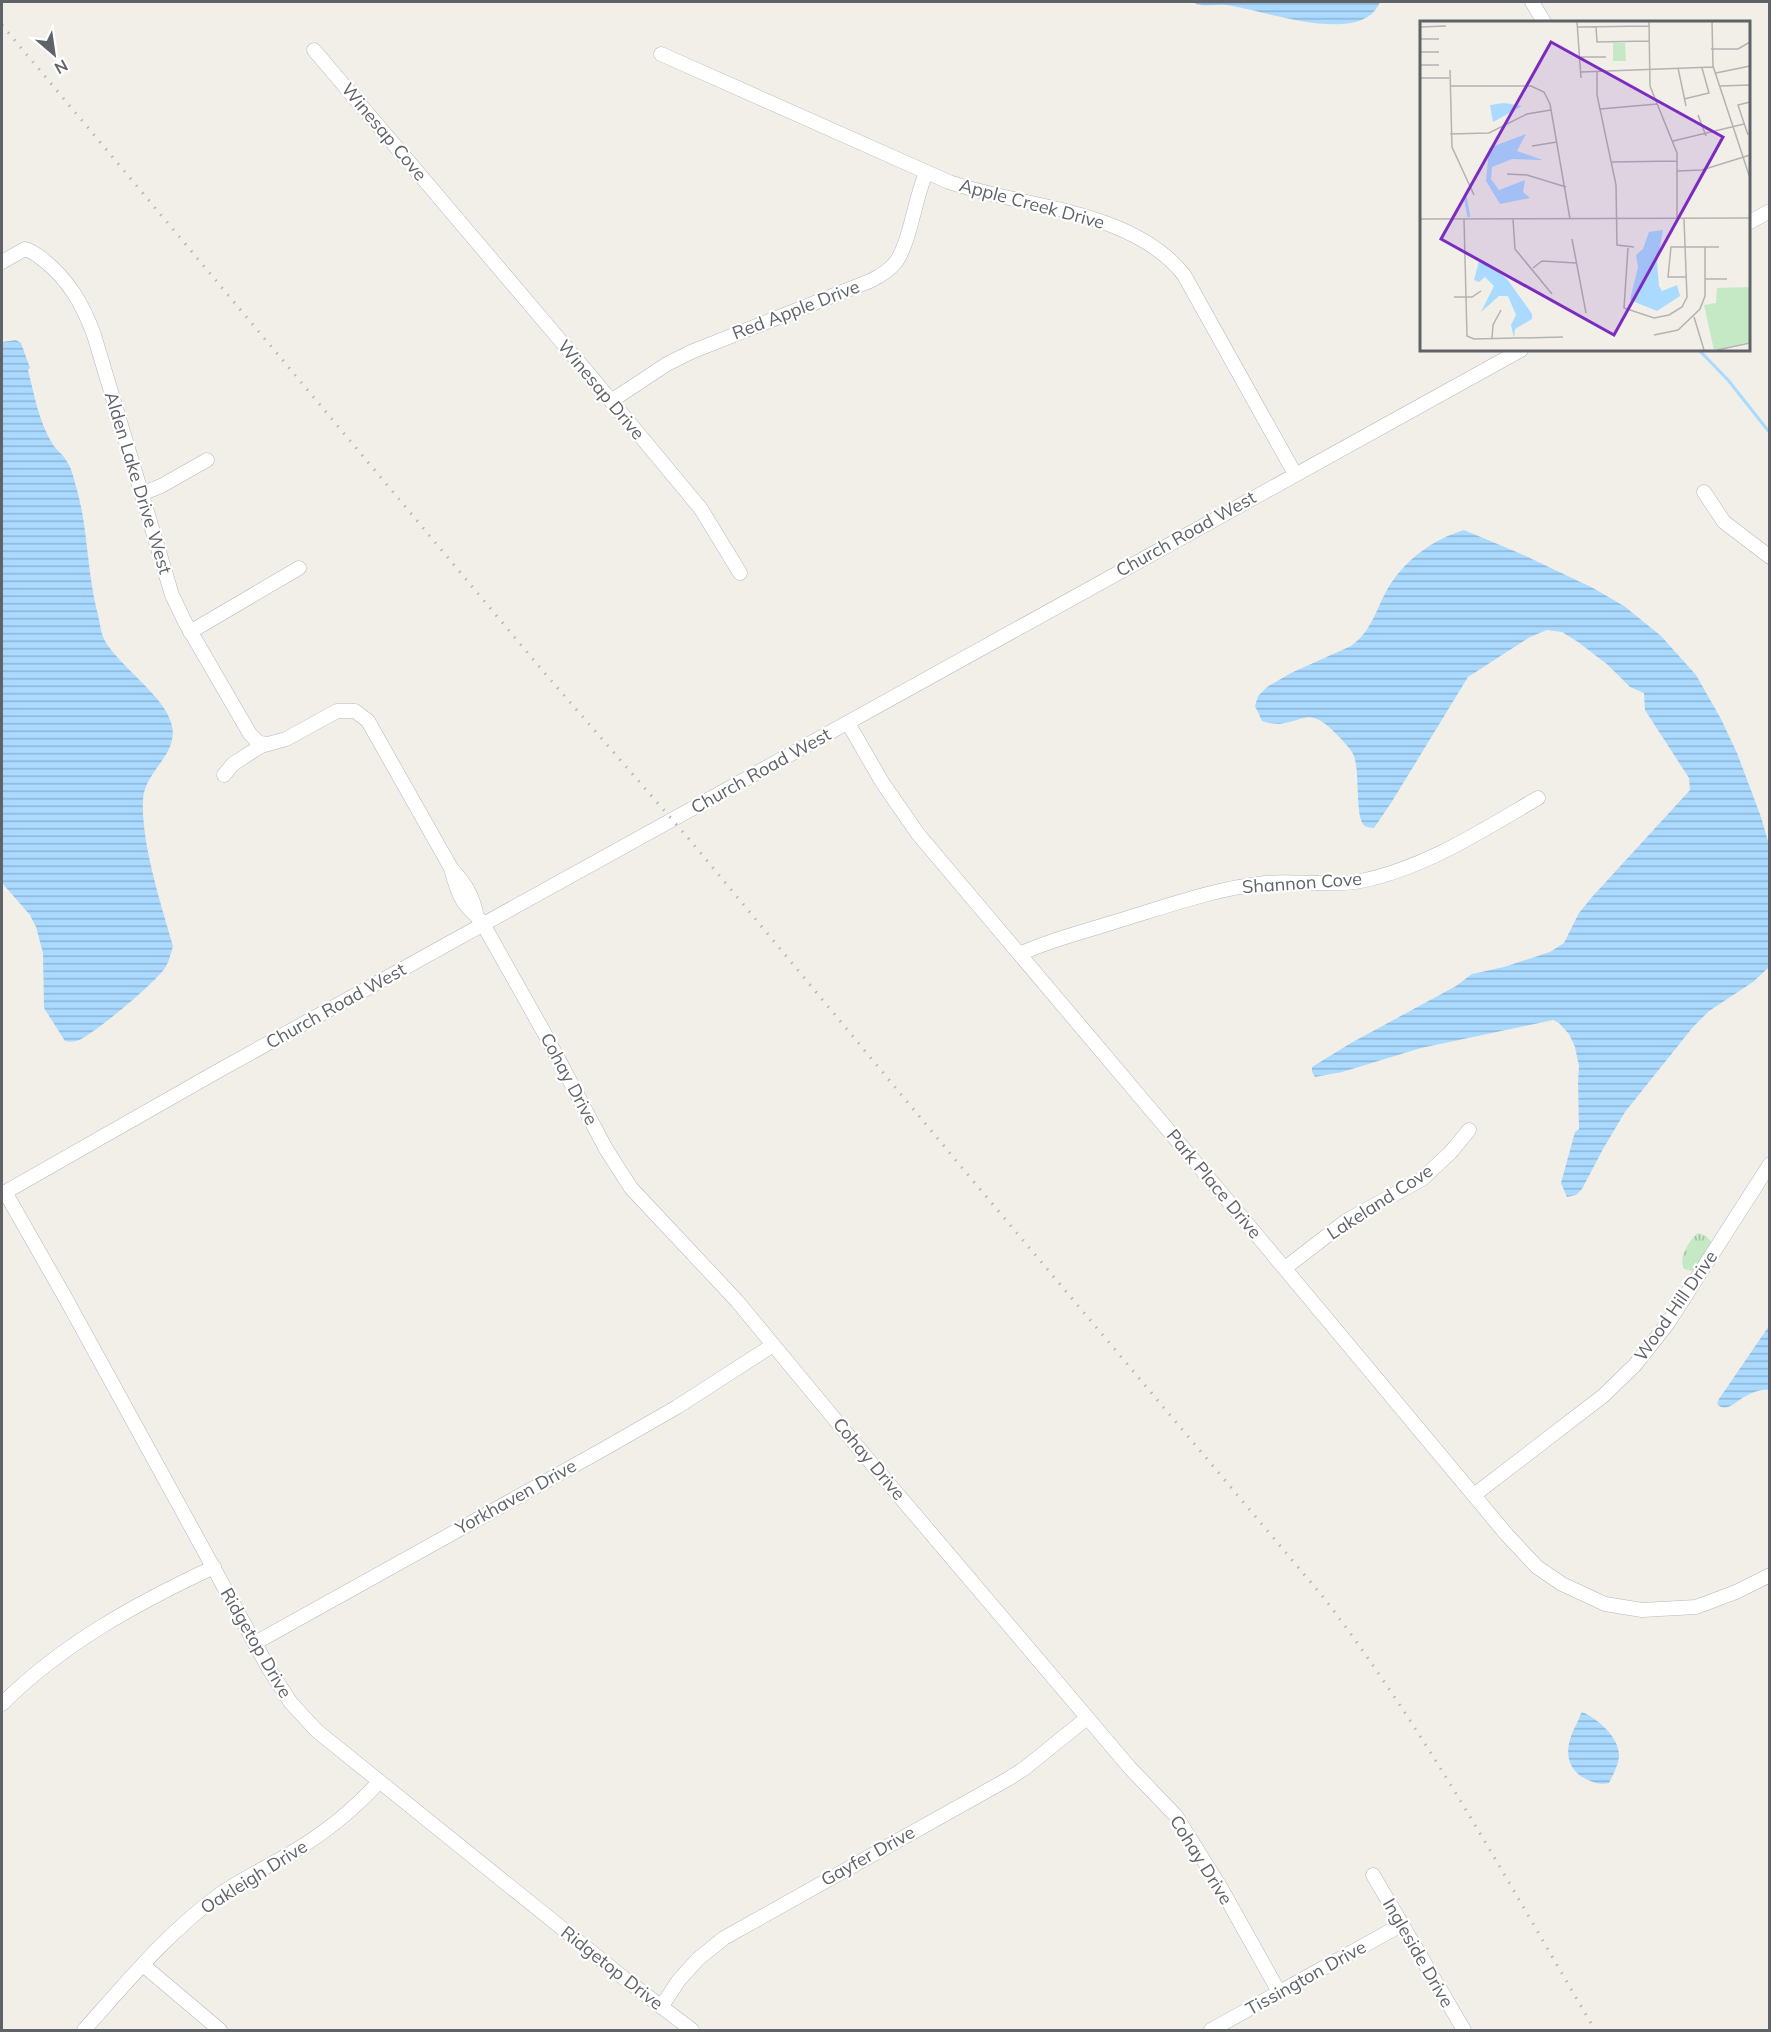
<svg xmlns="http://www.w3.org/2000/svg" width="1771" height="2032" viewBox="0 0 1771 2032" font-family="Mulish,sans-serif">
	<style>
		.grass { fill: url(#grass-tufts) }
		.water { fill: url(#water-rules) }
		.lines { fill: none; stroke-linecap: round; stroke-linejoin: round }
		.stream { stroke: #aadaff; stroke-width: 3 }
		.minor-casing { stroke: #b5b8bc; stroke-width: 15 }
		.minor { stroke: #fff; stroke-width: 14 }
		.rail { stroke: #b6b7b8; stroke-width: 3; stroke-dasharray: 1.5 8; stroke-linecap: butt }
		.labels { text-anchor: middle; stroke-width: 4.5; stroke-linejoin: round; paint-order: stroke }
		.street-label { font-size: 18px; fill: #5f6368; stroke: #fff }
		.inset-river { fill: none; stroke: #aadaff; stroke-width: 3 }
		.inset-road { fill: none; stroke: #b3b3b1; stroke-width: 1.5 }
		.view { fill: #7b2cbf; fill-opacity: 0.15; stroke: #7b2cbf; stroke-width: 3 }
		.inset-edge { fill: none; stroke: #5f6368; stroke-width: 3 }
	</style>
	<defs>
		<pattern id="grass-tufts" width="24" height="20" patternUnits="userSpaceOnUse" patternTransform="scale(1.5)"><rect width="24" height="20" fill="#c5e8c5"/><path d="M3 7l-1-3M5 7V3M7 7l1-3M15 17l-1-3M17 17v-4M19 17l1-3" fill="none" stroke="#a3c0a4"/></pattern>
		<pattern id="water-rules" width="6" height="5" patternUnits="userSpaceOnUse" patternTransform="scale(1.5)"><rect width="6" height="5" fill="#aadaff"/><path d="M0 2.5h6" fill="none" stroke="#8eb4d2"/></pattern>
	</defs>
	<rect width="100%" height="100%" fill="#f1efe8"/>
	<path class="grass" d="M1698 1233 1706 1236 1714 1245 1696 1272 1684 1269C1678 1257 1689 1241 1698 1233Z"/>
	<g class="water">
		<path d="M1194 2H1380C1362 47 1266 11 1232 6 1219 3 1208 7 1196 4Z"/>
		<path d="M16 340 21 343 30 368 28 370C34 394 39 422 52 443 55 449 62 453 66 460 72 468 74 480 77 490 88 529 87 571 97 611 100 621 100 632 105 641 120 667 167 698 172 726 178 756 144 771 143 800 141 843 161 904 173 946 171 953 169 962 165 968 155 983 95 1033 79 1040 74 1042 70 1042 65 1041L44 1008 43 953 36 927 30 915 2 883V342Z"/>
		<path d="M1464 530 1519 553 1593 588 1624 606 1661 636 1696 675 1721 719 1737 753 1761 817 1769 845V967L1753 982 1709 1011 1693 1027 1625 1112 1603 1149 1582 1189 1576 1195 1567 1197 1561 1183 1575 1132 1579 1129 1578 1082 1579 1066 1575 1047 1569 1034 1559 1023 1553 1020 1421 1048 1342 1072 1315 1077 1312 1072V1067L1351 1043 1456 986 1472 974 1504 967 1550 952 1564 943 1579 913 1592 897 1690 790 1689 778 1645 710 1644 693 1630 687 1608 665 1578 642 1562 632 1547 630 1530 637 1468 677 1391 803 1374 828C1372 828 1366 827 1365 826 1354 819 1361 769 1353 754 1350 747 1330 727 1324 723 1309 713 1305 718 1289 722 1280 725 1271 724 1262 721L1255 706 1258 696 1267 687 1291 673 1351 646C1372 631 1376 609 1388 588 1406 559 1432 540 1464 530Z"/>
		<path d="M1769 1326V1390C1762 1389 1753 1392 1746 1396 1737 1400 1726 1414 1717 1404L1719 1399Z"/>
		<path d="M1582 1712C1597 1718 1619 1737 1619 1755 1619 1764 1613 1775 1609 1783 1600 1785 1594 1783 1586 1779 1562 1767 1566 1744 1576 1725 1579 1720 1579 1716 1582 1712Z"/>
	</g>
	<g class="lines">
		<path class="stream" d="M1699 350 1728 380 1770 433"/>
		<defs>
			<g id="minor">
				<path d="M1532 2 1544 22"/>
				<path d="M314 50 593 379 701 509 740 573"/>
				<path d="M661 54 949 182C1024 208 1132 209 1184 275L1295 474"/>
				<path d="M1748 223 1770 211"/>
				<path d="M2 262 25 249C33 251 38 256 45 261 70 282 83 305 94 335L172 595 185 622 250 734 258 742 264 744"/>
				<path d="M611 401 667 364 691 352 870 281C880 276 889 271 896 262 910 242 915 198 926 173"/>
				<path d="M1704 492 1724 522 1770 557"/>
				<path d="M141 494 161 486 207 460"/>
				<path d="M190 632 299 568"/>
				<path d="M848 723 882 782 918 834 1250 1227 1507 1535 1537 1567 1562 1584 1605 1604 1642 1610 1696 1607 1736 1592 1770 1575"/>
				<path d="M224 775 233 764 261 746 286 739 337 711H355L368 721 451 868C464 882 472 894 476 913"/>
				<path d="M451 868C454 880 457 891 463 901 469 910 477 915 483 924L546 1036 606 1149 631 1188 737 1301 861 1451 1130 1768 1176 1816 1222 1890 1279 1992"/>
				<path d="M1020 954C1049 940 1080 933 1111 923 1162 908 1212 889 1265 883 1297 880 1329 887 1361 881 1425 868 1483 830 1538 798"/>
				<path d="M5 1192 66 1299 269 1669 291 1703 317 1731 625 1979 692 2030"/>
				<path d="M2 1194 218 1071 1521 350"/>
				<path d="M1285 1268 1346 1221 1422 1179 1450 1153 1469 1130"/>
				<path d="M1474 1495 1603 1396 1635 1365 1668 1323 1770 1164"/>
				<path d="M255 1643 602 1450 677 1407 773 1345"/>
				<path d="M2 1704C62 1644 137 1603 214 1567"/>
				<path d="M1373 1875 1464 2030"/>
				<path d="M143 1965 220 2030"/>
				<path d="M661 2007 679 1980 698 1959 724 1938 1008 1779 1025 1768 1087 1718"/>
				<path d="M84 2030C126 1983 168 1932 219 1895 242 1879 267 1867 291 1853 324 1834 353 1810 379 1782"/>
				<path d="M1211 2030 1401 1925"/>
			</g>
		</defs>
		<use href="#minor" class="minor-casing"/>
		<use href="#minor" class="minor"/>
		<path class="rail" d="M2 25 542 670 689 839 958 1163 1324 1598C1427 1733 1509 1884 1595 2030"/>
	</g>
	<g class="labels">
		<g class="street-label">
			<text transform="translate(384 132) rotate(50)" y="6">Winesap Cove</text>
			<text transform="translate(1032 204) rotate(15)" y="6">Apple Creek Drive</text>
			<text transform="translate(796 310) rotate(-21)" y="6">Red Apple Drive</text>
			<text transform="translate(601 390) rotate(50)" y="6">Winesap Drive</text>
			<text transform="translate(138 483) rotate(73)" y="6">Alden Lake Drive West</text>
			<text transform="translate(1186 534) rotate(-29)" y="6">Church Road West</text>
			<text transform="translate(761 771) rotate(-29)" y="6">Church Road West</text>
			<text transform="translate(1302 883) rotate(-4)" y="6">Shannon Cove</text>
			<text transform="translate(336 1006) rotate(-29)" y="6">Church Road West</text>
			<text transform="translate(569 1079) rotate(62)" y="6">Cohay Drive</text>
			<text transform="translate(1214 1184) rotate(50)" y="6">Park Place Drive</text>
			<text transform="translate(1380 1202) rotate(-33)" y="6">Lakeland Cove</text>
			<text transform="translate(1676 1306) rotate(-55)" y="6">Wood Hill Drive</text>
			<text transform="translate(869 1459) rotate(50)" y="6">Cohay Drive</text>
			<text transform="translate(516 1497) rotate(-29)" y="6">Yorkhaven Drive</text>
			<text transform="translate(256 1643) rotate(60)" y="6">Ridgetop Drive</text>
			<text transform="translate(868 1856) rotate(-29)" y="6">Gayfer Drive</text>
			<text transform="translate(1201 1860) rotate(58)" y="6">Cohay Drive</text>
			<text transform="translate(254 1877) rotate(-32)" y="6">Oakleigh Drive</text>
			<text transform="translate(1418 1953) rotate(60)" y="6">Ingleside Drive</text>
			<text transform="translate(612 1968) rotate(38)" y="6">Ridgetop Drive</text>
			<text transform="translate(1306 1978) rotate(-29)" y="6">Tissington Drive</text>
		</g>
	</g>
	<g transform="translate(1420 21)">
		<rect width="330" height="330" fill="#f1efe8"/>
		<path d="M193 22H205L206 40H193ZM330 266V321L294 329 284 284 296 282 297 267Z" fill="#c5e8c5"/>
		<path d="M84 82 102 85 73 101 70 84ZM106 113 97 130 123 139 92 138 72 146 71 158 79 169 105 159 103 171 110 177 80 183 66 160 69 127ZM243 209 237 241 239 265 242 270 257 264 260 275 237 290 210 279 218 246 216 234 223 228 229 211ZM63 239 87 258 112 293V298L95 308 94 317 91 304 96 294 88 275H79L61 291 74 265 65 256 59 261 54 259 59 240Z" fill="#aadaff"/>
		<path class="inset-river" d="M45 175 49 196"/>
		<path class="inset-road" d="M157 1 161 57M229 1 230 65 257 132V198M292 1 293 45 330 157M0 6 26 5M158 6 229 5M176 6 177 21 229 20M0 18H19M291 28H318L330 21M0 31H19M161 36H186M0 44H19M258 47 266 85M30 49 32 126 54 174M161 51 293 46M177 51V74L196 164 197 224 214 226M296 52 330 45M0 57H29M30 65H111L124 71 130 83 150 198M300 65 330 64M264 78 289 72 282 47M180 88 237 83M278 94 286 115M30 113 69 112 107 93 131 89M328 114 318 84 330 81M253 120 324 103M112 125 137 121M191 141 257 140M257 150 282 149 330 134M87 153 107 154 146 166M0 198 330 197M44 198 47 315 54 318 143 316M93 198 95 228 132 273M152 218 166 292M208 227 204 287 234 297 249 294 262 286 267 276 264 198M113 247 122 240 156 242M267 256H248L251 226H299M285 258H307M34 276H52L61 270M274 296 284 329M234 314 258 309 280 288 285 275V226M72 318 73 304 81 289M297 329 330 322"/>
		<path class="view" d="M131 21 303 116 194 314 21 218Z"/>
		<rect width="330" height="330" class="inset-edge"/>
	</g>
	<rect width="1771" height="2032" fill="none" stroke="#5f6368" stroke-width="6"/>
	<g transform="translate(54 54) rotate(151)" stroke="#ffffff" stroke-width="4.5" paint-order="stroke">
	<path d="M0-4.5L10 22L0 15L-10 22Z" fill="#5f6368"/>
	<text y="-9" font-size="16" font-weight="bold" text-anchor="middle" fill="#5f6368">N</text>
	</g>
</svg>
